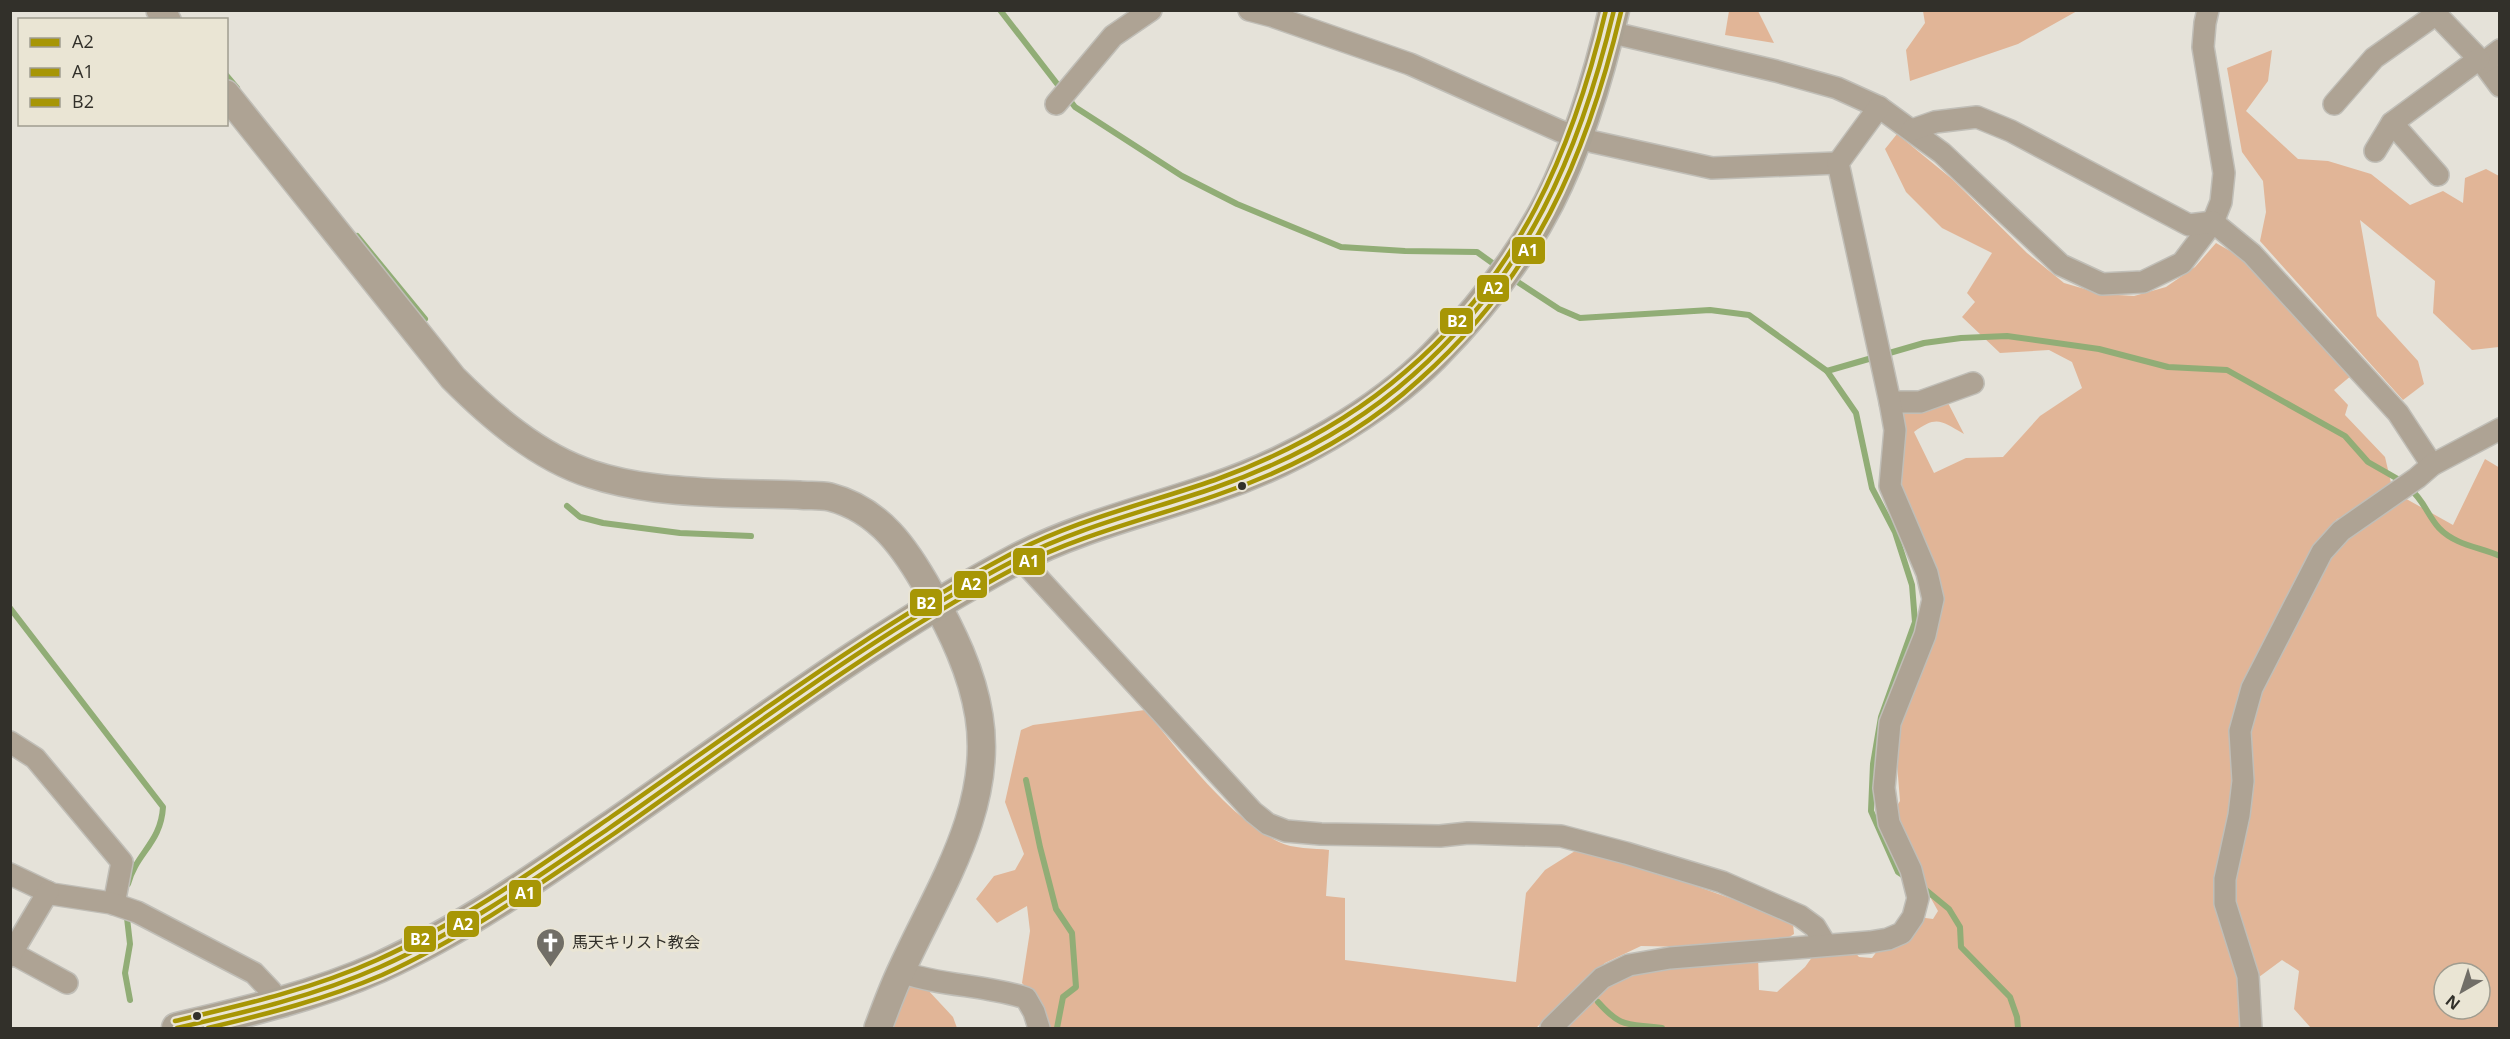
<svg xmlns="http://www.w3.org/2000/svg" width="2510" height="1039" viewBox="0 0 2510 1039" font-family="'Open Sans','Noto Sans JP',sans-serif">
	<style>
		.forest { fill: #e1b597; fill-rule: evenodd }
		.lines { fill: none; stroke-linecap: round; stroke-linejoin: round }
		.stream { stroke: #91ad76; stroke-width: 6 }
		.minor-casing { stroke: #c0beb7; stroke-width: 24 }
		.tertiary-casing { stroke: #c0beb7; stroke-width: 30 }
		.secondary-casing { stroke: #c0beb7; stroke-width: 33 }
		.minor { stroke: #aea394; stroke-width: 21 }
		.tertiary { stroke: #aea394; stroke-width: 27 }
		.secondary { stroke: #aba293; stroke-width: 30 }
		.bus-1-casing { stroke: #eae5d4; stroke-width: 9 }
		.bus-2-casing { stroke: #eae5d4; stroke-width: 9 }
		.bus-3-casing { stroke: #eae5d4; stroke-width: 9 }
		.bus-1 { stroke: #a79605; stroke-width: 4.5 }
		.bus-2 { stroke: #a79605; stroke-width: 4.5 }
		.bus-3 { stroke: #a79605; stroke-width: 4.5 }
		.bus-dot { fill: #32302a; stroke: #eae5d4; stroke-width: 2 }
		.labels { text-anchor: middle; stroke-width: 6; stroke-linejoin: round; paint-order: stroke }
		.poi-label { font-size: 16px; fill: #32302a; stroke: #eae5d4; text-anchor: start }
		.line-badge { stroke: #eae5d4; stroke-width: 2 }
		.badge-label { font-size: 16px; text-anchor: middle; font-weight: bold; fill: #fff }
	</style>
	<rect width="100%" height="100%" fill="#e5e2d9"/>
	<g class="forest">
		<path d="M1729 11H1758L1774 43 1725 35Z"/>
		<path d="M1923 11V10L2077 11 2018 44 1910 81 1906 50 1925 23Z"/>
		<path d="M2272 50 2268 81 2246 111 2298 159 2328 161 2371 174 2410 205 2443 191 2463 203 2465 178 2486 169 2499 176V347L2472 350 2433 313 2435 281 2360 220 2377 316 2418 361 2424 384 2403 400 2260 241 2266 212 2263 181 2242 152 2227 68Z"/>
		<path d="M1897 134 1952 179 2027 253 2064 283 2102 294 2134 296 2166 287 2195 267 2216 243 2246 260 2352 375 2334 390 2348 405 2345 415 2385 457 2392 487 2358 512 2337 519 2311 562 2245 684 2232 717 2235 775 2230 809 2237 973 2242 1028H1558L1604 983 1628 972 1758 955 1759 990 1777 992 1805 967 1818 949 1851 948 1859 957 1872 958 1880 947 1918 917 1933 919 1938 911 1919 877 1892 814 1900 801 1894 726 1931 637 1896 485 1894 407 1947 401 1964 434C1941 421 1937 415 1914 432L1934 473 1966 458 2003 457 2040 416 2082 388 2072 362 2049 350 2000 353 1962 317 1975 302 1967 293 1992 253 1942 228 1906 192 1885 149Z"/>
		<path d="M2485 459 2500 468 2499 1028H2311L2294 1009 2299 971 2282 960 2259 977 2234 903V881L2248 731 2262 689 2329 556 2401 496 2453 525ZM2444 973H2480V1009H2444Z"/>
		<path d="M1145 710C1181 753 1228 817 1279 842 1292 849 1314 848 1329 850L1326 896 1345 898V960L1516 982 1526 893 1545 870 1575 851 1648 869 1738 901 1793 924 1794 934 1786 939 1691 947 1641 946 1605 963 1536 1028H1047L1041 1004 1022 983 1030 931 1027 906 997 923 976 899 994 876 1015 870 1024 854 1005 802 1021 730 1033 725Z"/>
		<path d="M903 982 926 988 953 1017 957 1028H887Z"/>
	</g>
	<g class="lines">
		<g class="stream">
			<path d="M1000 10 1075 107 1182 176 1237 204 1341 247 1405 251 1477 252 1498 267"/>
			<path d="M226 75 237 88"/>
			<path d="M357 236 425 319"/>
			<path d="M1510 277 1559 309 1580 318 1710 310 1749 315 1827 371 1924 343 1961 338 2007 336 2099 349 2168 367 2227 370 2345 436 2368 462 2403 482"/>
			<path d="M1827 371 1856 413 1872 488 1895 532 1912 585 1915 622 1881 717 1873 764 1871 811 1898 872 1907 878"/>
			<path d="M2410 489C2423 499 2428 516 2439 528 2455 545 2479 547 2500 556"/>
			<path d="M567 506 580 517 603 523 680 533 751 536"/>
			<path d="M10 608 163 807C161 843 136 853 128 884"/>
			<path d="M1026 780 1040 847 1056 909 1072 933 1076 987 1063 997 1057 1028"/>
			<path d="M1921 886 1949 909 1960 927 1961 947 2010 997 2017 1017 2018 1028"/>
			<path d="M127 918 130 944 125 973 130 1000"/>
			<path d="M1598 1002C1623 1030 1628 1023 1662 1028"/>
		</g>
		<defs>
			<g id="minor">
				<path d="M1249 10 1272 16 1410 64 1560 131 1594 142 1712 168 1838 163"/>
				<path d="M2432 10 2483 63 2500 86"/>
				<path d="M1609 32 1776 71 1837 88 1879 107 1942 153 2061 265 2102 284 2143 282 2182 263 2213 222 2221 202 2224 173 2203 47 2205 23 2208 10"/>
				<path d="M2483 63 2500 50"/>
				<path d="M1056 104 1113 36 1151 10"/>
				<path d="M2334 104 2374 58 2435 15"/>
				<path d="M2392 123 2438 175"/>
				<path d="M1912 130 1935 122 1977 117 2011 131 2189 225 2213 222 2252 254 2398 413 2432 465"/>
				<path d="M2375 151 2392 123 2479 59"/>
				<path d="M1890 402H1920L1973 383"/>
				<path d="M1020 558 1253 812 1268 824 1286 831 1321 834 1440 836 1468 833 1561 836 1626 853 1722 882 1800 916 1815 927 1826 945"/>
				<path d="M10 742 35 758 122 862 114 904"/>
				<path d="M10 874 52 894 111 903 137 912 254 973 271 991 277 1004"/>
				<path d="M10 952 67 983"/>
				<path d="M10 956 48 892"/>
				<path d="M901 972C941 986 985 985 1026 998L1034 1012 1039 1028"/>
				<path d="M1551 1028 1602 978 1629 965 1670 958 1870 942 1888 939 1902 933 1913 917 1918 898 1911 870 1889 823 1884 788 1890 723 1925 635 1933 599 1927 573 1890 486 1895 430 1890 402 1838 163 1879 107"/>
				<path d="M2251 1028 2248 976 2225 903V879L2239 815 2243 781 2240 731 2252 688 2322 552 2341 531 2417 478 2432 465 2500 429"/>
			</g>
			<g id="tertiary">
				<path d="M160 10 167 20"/>
				<path d="M226 94 453 378C491 416 538 457 591 474 633 488 678 491 722 493 748 494 773 494 799 495 809 496 820 495 830 497 880 510 906 549 930 592 952 631 972 672 979 716 994 809 937 891 901 971 892 990 885 1010 878 1028"/>
			</g>
			<path id="secondary" d="M177 1028C246 1012 315 996 380 967 470 926 549 869 630 813 756 725 880 632 1015 560 1078 527 1147 511 1214 488 1289 463 1378 413 1434 356 1478 311 1520 259 1549 202 1579 143 1599 75 1614 10"/>
		</defs>
		<use href="#minor" class="minor-casing"/>
		<use href="#tertiary" class="tertiary-casing"/>
		<use href="#secondary" class="secondary-casing"/>
		<use href="#minor" class="minor"/>
		<use href="#tertiary" class="tertiary"/>
		<use href="#secondary" class="secondary"/>
		<defs>
			<path id="bus-1" d="M177 1028C246 1012 315 996 380 967 461 931 535 879 608 829 741 736 871 635 1015 560 1078 527 1147 511 1214 488 1286 463 1356 426 1413 375 1527 274 1579 156 1614 10"/>
			<path id="bus-2" d="M208 1028C267 1014 326 999 382 975 465 937 540 884 615 833 746 741 875 642 1017 567 1079 535 1148 519 1214 496 1288 471 1361 433 1419 380 1534 278 1586 159 1621 12"/>
			<path id="bus-3" d="M175 1021C243 1005 313 989 377 960 460 923 536 869 611 817 741 727 868 630 1009 555 1074 520 1146 504 1215 480 1283 455 1350 420 1405 372 1519 275 1572 153 1606 10"/>
		</defs>
		<use href="#bus-1" class="bus-1-casing"/>
		<use href="#bus-2" class="bus-2-casing"/>
		<use href="#bus-3" class="bus-3-casing"/>
		<use href="#bus-1" class="bus-1"/>
		<use href="#bus-2" class="bus-2"/>
		<use href="#bus-3" class="bus-3"/>
	</g>
	<defs>
		<symbol id="church-pin" viewBox="-11 -11 22 30"><path d="M0 17L-7.5 6A9.5 9.5 0 1 1 7.5 6Z" fill="#716e67" stroke="#eae5d4"/><path d="M-1.2-6h2.4v3.5h3.3v2.4h-3.3V6h-2.4V-.1h-3.3v-2.4h3.3Z" fill="#fff"/></symbol>
	</defs>
	<g fill-rule="evenodd">
		<use href="#church-pin" x="534" y="926" width="33" height="45"/>
	</g>
	<g class="bus-dot">
		<circle cx="1242" cy="486" r="5"/>
		<circle cx="197" cy="1016" r="5"/>
	</g>
	<g class="labels">
		<g class="poi-label">
			<text x="572" y="948">馬天キリスト教会</text>
		</g>
	</g>
	<g class="line-badge">
		<rect x="1511" y="236" width="35" height="29" rx="6" fill="#a79605"/>
		<rect x="1476" y="274" width="34" height="29" rx="6" fill="#a79605"/>
		<rect x="1439" y="307" width="35" height="28" rx="6" fill="#a79605"/>
		<rect x="1012" y="547" width="34" height="29" rx="6" fill="#a79605"/>
		<rect x="953" y="570" width="35" height="29" rx="6" fill="#a79605"/>
		<rect x="909" y="588" width="34" height="29" rx="6" fill="#a79605"/>
		<rect x="508" y="879" width="34" height="29" rx="6" fill="#a79605"/>
		<rect x="446" y="910" width="34" height="28" rx="6" fill="#a79605"/>
		<rect x="403" y="925" width="34" height="28" rx="6" fill="#a79605"/>
	</g>
	<g class="badge-label">
		<text x="1528" y="256">A1</text>
		<text x="1493" y="294">A2</text>
		<text x="1457" y="327">B2</text>
		<text x="1029" y="567">A1</text>
		<text x="971" y="590">A2</text>
		<text x="926" y="609">B2</text>
		<text x="525" y="899">A1</text>
		<text x="463" y="930">A2</text>
		<text x="420" y="945">B2</text>
	</g>
	<rect width="2510" height="1039" fill="none" stroke="#32302a" stroke-width="24"/>
	<rect x="18" y="18" width="210" height="108" fill="#eae5d4" stroke="#a09d90" stroke-width="1.5"/>
	<rect x="30" y="38" width="30" height="9" fill="#a79605" stroke="#a09d90" stroke-width="1.5"/>
	<text x="72" y="48" font-size="18" fill="#32302a">A2</text>
	<rect x="30" y="68" width="30" height="9" fill="#a79605" stroke="#a09d90" stroke-width="1.5"/>
	<text x="72" y="78" font-size="18" fill="#32302a">A1</text>
	<rect x="30" y="98" width="30" height="9" fill="#a79605" stroke="#a09d90" stroke-width="1.5"/>
	<text x="72" y="108" font-size="18" fill="#32302a">B2</text>
	<g transform="translate(2462 991) rotate(219)"><circle r="28" fill="#eae5d4" stroke="#a09d90" stroke-width="1.5"/>
	<path d="M0-4.5L10 22L0 15L-10 22Z" fill="#716e67"/>
	<text y="-9" font-size="16" font-weight="bold" text-anchor="middle" fill="#32302a">N</text>
	</g>
</svg>
